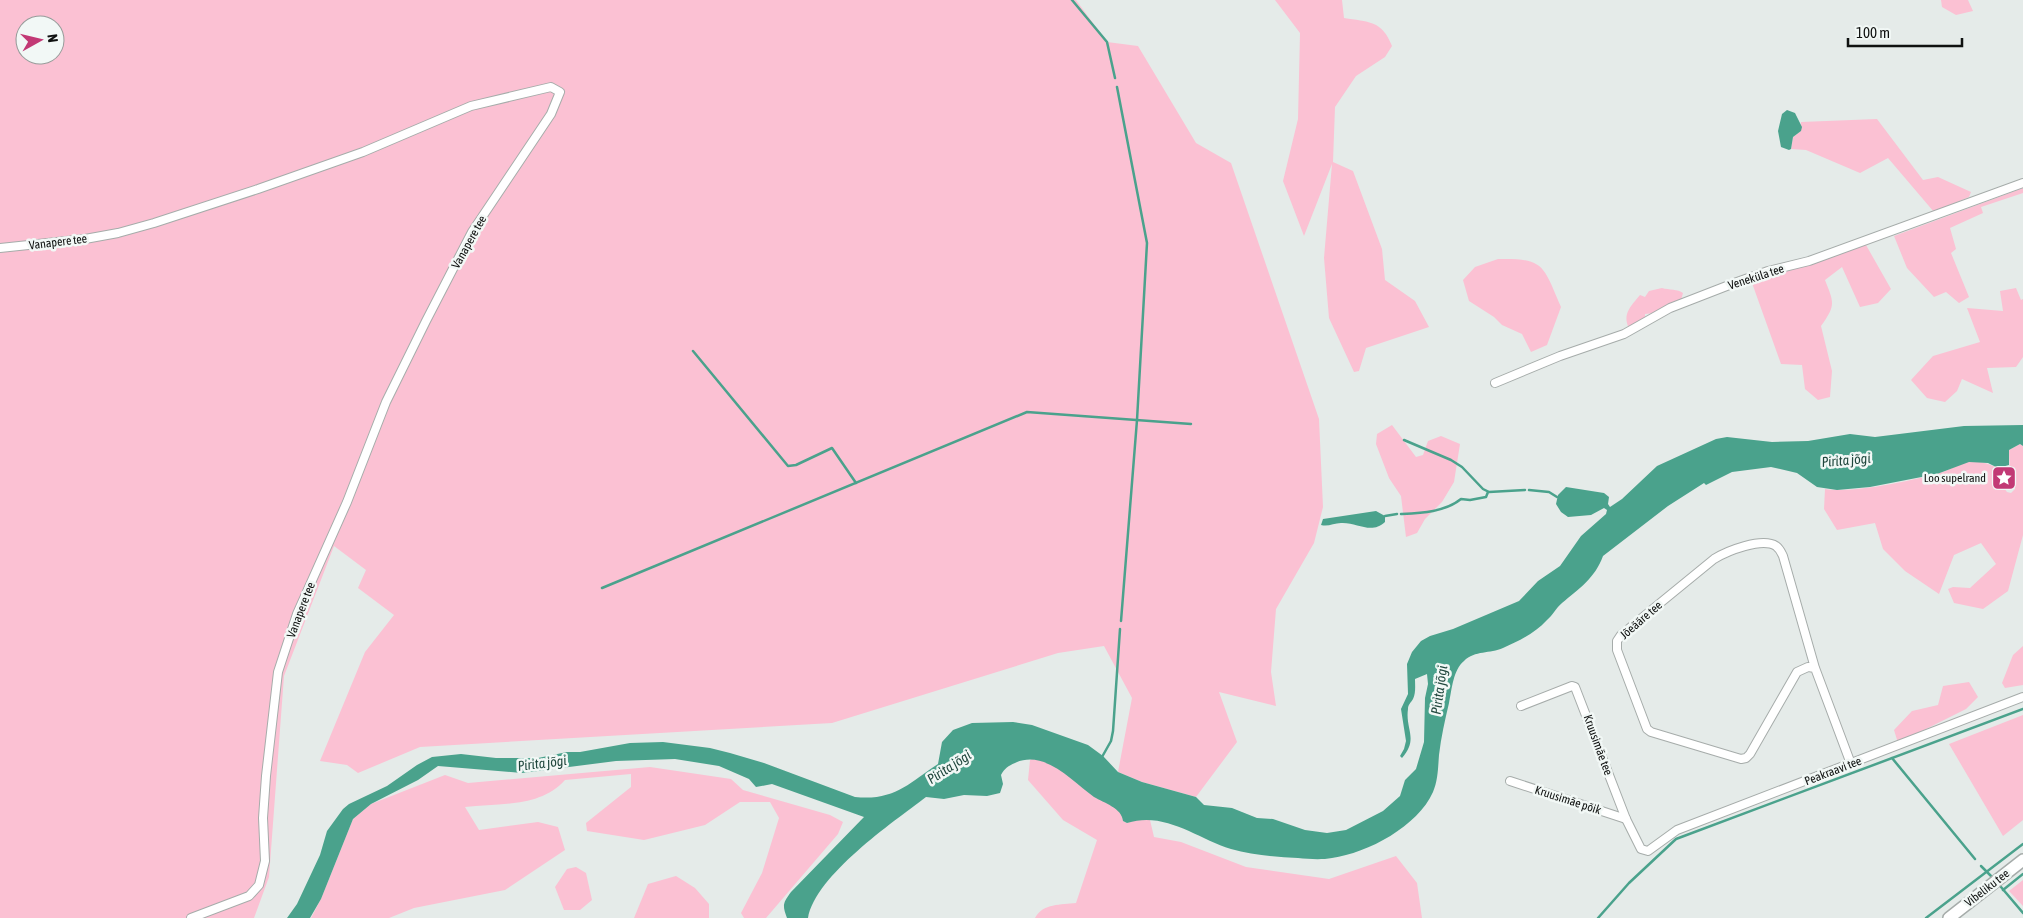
<svg xmlns="http://www.w3.org/2000/svg" width="2023" height="918" viewBox="0 0 2023 918" font-family="'Asap Condensed',sans-serif">
	<style>
		.green { fill: #fbc1d3; fill-rule: evenodd }
		.water { fill: #4aa28c }
		.lines { fill: none; stroke-linecap: round; stroke-linejoin: round }
		.stream { stroke: #4aa28c; stroke-width: 2.5 }
		.street-casing { stroke: #a6acaa; stroke-width: 10 }
		.secondary-casing { stroke: #a6acaa; stroke-width: 14 }
		.street { stroke: #fff; stroke-width: 8 }
		.secondary { stroke: #fff; stroke-width: 11 }
		.labels { text-anchor: middle; stroke-width: 5; stroke-linejoin: round; paint-order: stroke }
		.street-label { font-size: 12px; fill: #0f1110; stroke: #f2f8f6 }
		.poi-label { font-size: 12px; fill: #0f1110; stroke: #f2f8f6; text-anchor: end }
		.water-label { font-size: 14px; font-style: italic; fill: #20473d; stroke: #f2f8f6 }
	</style>
	<rect width="100%" height="100%" fill="#e5ebe9"/>
	<g class="green">
		<path d="M0 0H1076L1107 42 1138 46 1196 143 1231 163 1319 419 1323 507 1314 543 1276 609 1271 672 1276 706 1219 692 1237 742 1196 797 1142 782 1118 772 1132 698 1104 646 1058 653 832 723 420 747 358 773 347 765 320 761 365 652 394 615 358 588 366 570 334 546 284 676 269 877 254 918H0ZM25 25H55V55H25Z"/>
		<path d="M1275 0H1342L1344 18C1368 22 1382 20 1392 46L1385 57 1356 76 1335 107 1333 162 1353 171 1382 249 1385 280 1415 301 1429 327 1366 348 1359 371 1354 372 1329 318 1324 258 1332 164 1304 236 1283 181 1298 119 1300 33Z"/>
		<path d="M1941 0H1968L1973 11 1956 15 1942 7Z"/>
		<path d="M1877 119 1923 180 1938 177 1971 192 1969 197 1934 212 1888 158 1860 173 1806 150 1791 149 1793 137 1801 131V122Z"/>
		<path d="M2023 188V193L1981 207 1983 213 1950 228 1956 249 1951 253 1969 297 1959 303 1946 292 1934 297 1907 268 1894 236Z"/>
		<path d="M1866 245 1891 289 1878 303 1860 307 1842 267 1825 280C1834 303 1836 305 1821 326L1832 371 1830 397 1818 400 1805 389 1802 365 1781 364 1752 283Z"/>
		<path d="M1498 259C1545 258 1543 266 1561 307L1547 345 1531 352 1522 334 1502 325 1494 317 1469 301 1463 280 1475 267Z"/>
		<path d="M1662 288C1669 290 1678 289 1683 293L1681 300 1654 313 1645 314V319L1629 328C1622 314 1631 306 1640 295L1645 297 1649 291Z"/>
		<path d="M2016 288 2021 300 2023 299V357L2016 367 1987 368 1993 393 1962 379 1957 391 1945 402 1927 398 1911 380 1933 356 1980 342 1967 308 2003 311 2000 291Z"/>
		<path d="M1392 425 1416 457 1423 455 1428 441 1441 436 1460 444 1454 482 1442 502 1425 519 1417 533 1406 537 1401 496 1389 478 1376 444 1377 434Z"/>
		<path d="M2020 444 2023 446V535L2008 591 1983 609 1954 603 1948 589 1953 587 1970 588 1996 564 1981 543 1954 555 1939 594 1905 571 1883 549 1875 523 1837 530 1824 509 1825 489C1855 493 1905 482 1936 474 1947 472 1957 464 1968 462 1979 460 1989 464 1998 468L1997 479 2007 492 2011 493 2015 489V485L2010 478 2009 450Z"/>
		<path d="M2023 646V685L2005 688 2002 683 2013 655Z"/>
		<path d="M1969 682 1978 697 1966 709 1898 743 1894 730 1912 711 1938 705 1943 686Z"/>
		<path d="M2023 715V820L2003 836 1949 744Z"/>
		<path d="M1055 745 1119 785 1123 821 1127 823 1135 820H1150L1154 837 1181 842 1246 867 1329 879 1396 856 1417 883 1422 918H1035C1043 903 1061 905 1076 903L1097 840 1063 820 1028 780 1030 760Z"/>
		<path d="M650 767 731 779 743 790 830 815 843 822 838 834 766 918H744L741 913 762 873 779 818 770 802H740L705 825 644 840 587 831 586 823 631 787V774L565 780C540 808 499 803 465 807L479 830 538 822 558 827 565 850 505 890 414 908 389 918H311L321 899 353 819 371 804 445 775 468 783Z"/>
		<path d="M576 867 586 873 592 900 580 910H564L555 887 567 869Z"/>
		<path d="M676 876 695 888 709 904V918H634L648 884Z"/>
		<path d="M2023 880V906L2009 891Z"/>
	</g>
	<g class="water">
		<path d="M1787 110 1795 113 1802 127 1801 131 1793 137 1791 149 1789 150 1781 147 1778 131 1782 114Z"/>
		<path d="M2023 425V446L2020 444 2009 450V465L1998 468 1988 463 1969 462 1937 474 1870 487 1837 490 1817 487 1797 473 1771 467 1732 472 1706 485 1704 483 1668 506 1603 556C1595 578 1579 589 1562 603 1556 608 1553 615 1547 620 1535 633 1519 641 1503 648 1490 654 1475 650 1464 661 1453 670 1452 689 1449 703 1445 720 1441 737 1439 755 1438 768 1438 780 1433 792 1418 826 1368 853 1332 858 1321 860 1309 859 1298 858 1275 857 1252 855 1231 849 1196 838 1165 811 1127 823L1123 821C1122 808 1104 803 1094 797 1073 782 1045 749 1015 763 1008 766 1005 768 1001 775L1003 784 1000 793 987 796 964 795 944 799 926 797C892 823 816 875 808 918H787C782 905 783 903 791 892L864 817 772 784 756 787 749 779 719 766 675 759 616 761 522 773 438 766 418 780 371 804 353 819 321 899 310 918H287L297 904 320 855 327 831 343 809 349 804 387 786 417 765 432 757 461 754 496 758H538L567 752H580L630 743 663 742 710 748 730 753 764 763 855 797C894 801 908 784 938 764L942 742 953 730 972 723 1013 722 1032 725 1088 745 1103 756 1118 772 1142 782 1196 797 1204 805 1232 808 1257 818 1273 819 1305 830 1327 833 1346 830 1383 811 1400 796 1405 780 1416 769 1424 742 1425 698 1428 684 1427 674 1415 679C1415 685 1416 693 1413 699 1411 703 1408 704 1408 709 1405 729 1419 739 1402 758L1400 756 1404 749 1406 741 1401 709 1408 694 1407 664 1412 652 1421 641 1430 636 1453 629 1519 601 1538 581 1560 566 1581 536 1606 514 1607 510 1604 508 1591 515 1568 517 1561 512 1556 504 1558 495 1566 487 1604 493 1609 497 1608 504 1610 507 1622 499 1657 466 1716 439 1727 437 1772 442 1808 441 1850 434 1875 437 1964 426Z"/>
		<path d="M1376 511 1385 516V522C1371 535 1357 522 1341 523 1334 523 1328 527 1321 525L1323 519Z"/>
	</g>
	<g class="lines">
		<g class="stream">
			<path d="M1072 0 1107 42 1115 78"/>
			<path d="M1117 87 1147 243 1137 420 1121 621"/>
			<path d="M693 351 788 466 796 465 832 448 856 483"/>
			<path d="M1404 440 1451 460 1462 467 1483 489 1489 492 1525 490"/>
			<path d="M1529 490 1549 492 1557 497"/>
			<path d="M1401 514C1421 513 1445 512 1461 499L1470 500 1486 497 1488 492"/>
			<path d="M1385 516 1397 514"/>
			<path d="M602 588 1027 412 1191 424"/>
			<path d="M1102 757 1111 741 1113 731 1120 629"/>
			<path d="M1892 758 1975 859"/>
			<path d="M1981 866 1991 876"/>
			<path d="M2001 887 2023 913"/>
			<path d="M2003 890 2023 874"/>
			<path d="M1598 918 1629 883 1676 839 2023 709"/>
			<path d="M1926 918 2023 844"/>
		</g>
		<defs>
			<g id="street">
				<path d="M0 248 85 239 118 233 154 223 258 189 363 152 471 106 551 87 560 92 551 114 472 232 426 321 386 402 347 502 297 614 278 672 266 776 263 818 265 861 259 885 249 896 191 918"/>
				<path d="M1495 383 1560 356 1624 334 1670 308 1737 282 1768 271 1809 261 2023 183"/>
				<path d="M1815 668 1808 667 1797 672 1750 754 1746 758 1741 759 1651 732 1647 729 1617 650V641L1621 635 1714 559C1727 551 1762 537 1776 546 1780 549 1781 552 1783 556L1815 668 1851 764"/>
				<path d="M1521 706 1572 686 1575 687 1626 819 1641 849 1648 851 1677 830 2023 697"/>
				<path d="M1510 781 1626 819"/>
			</g>
			<path id="secondary" d="M1949 918 2023 860"/>
		</defs>
		<use href="#street" class="street-casing"/>
		<use href="#secondary" class="secondary-casing"/>
		<use href="#street" class="street"/>
		<use href="#secondary" class="secondary"/>
	</g>
	<defs>
		<symbol id="sight-square" viewBox="-11 -11 22 22"><rect x="-9" y="-9" width="18" height="18" rx="4" fill="#c23975" stroke="#f2f8f6"/><path d="M0-6L1.8-2.2L6-1.7L2.9 1.2L3.7 5.4L0 3.3L-3.7 5.4L-2.9 1.2L-6-1.7L-1.8-2.2Z" fill="#fff"/></symbol>
	</defs>
	<g fill-rule="evenodd">
		<use href="#sight-square" x="1990" y="464" width="28" height="28"/>
	</g>
	<g class="labels">
		<g class="street-label">
			<text transform="translate(58 242) rotate(-7)" y="4">Vanapere tee</text>
			<text transform="translate(469 242) rotate(-61)" y="4">Vanapere tee</text>
			<text transform="translate(1756 277) rotate(-18)" y="4">Veneküla tee</text>
			<text transform="translate(301 610) rotate(-69)" y="4">Vanapere tee</text>
			<text transform="translate(1641 620) rotate(-41)" y="4">Jõeääre tee</text>
			<text transform="translate(1598 745) rotate(70)" y="4">Kruusimäe tee</text>
			<text transform="translate(1833 771) rotate(-21)" y="4">Peakraavi tee</text>
			<text transform="translate(1568 800) rotate(18)" y="4">Kruusimäe põik</text>
			<text transform="translate(1987 888) rotate(-38)" y="4">Vibeliku tee</text>
		</g>
		<g class="poi-label">
			<text x="1986" y="482">Loo supelrand</text>
		</g>
		<g class="water-label">
			<text transform="translate(1846 460) rotate(-5)" y="5">Pirita jõgi</text>
			<text transform="translate(1439 690) rotate(-82)" y="5">Pirita jõgi</text>
			<text transform="translate(542 763) rotate(-7)" y="5">Pirita jõgi</text>
			<text transform="translate(949 767) rotate(-33)" y="5">Pirita jõgi</text>
		</g>
	</g>
	<g transform="translate(40 40) rotate(82)"><circle r="24" fill="#f2f8f6" stroke="#979c9a"/>
	<path d="M0-4L9 19L0 12L-9 19Z" fill="#c23975"/>
	<text y="-8" font-size="14" font-weight="bold" text-anchor="middle" fill="#0f1110">N</text>
	</g>
	<path d="M1848 38v8h114v-8" fill="none" stroke="#0f1110" stroke-width="2.5"/>
	<text x="1856" y="38" font-size="15" fill="#0f1110" stroke="#f2f8f6" stroke-width="4" paint-order="stroke">100 m</text>
</svg>
